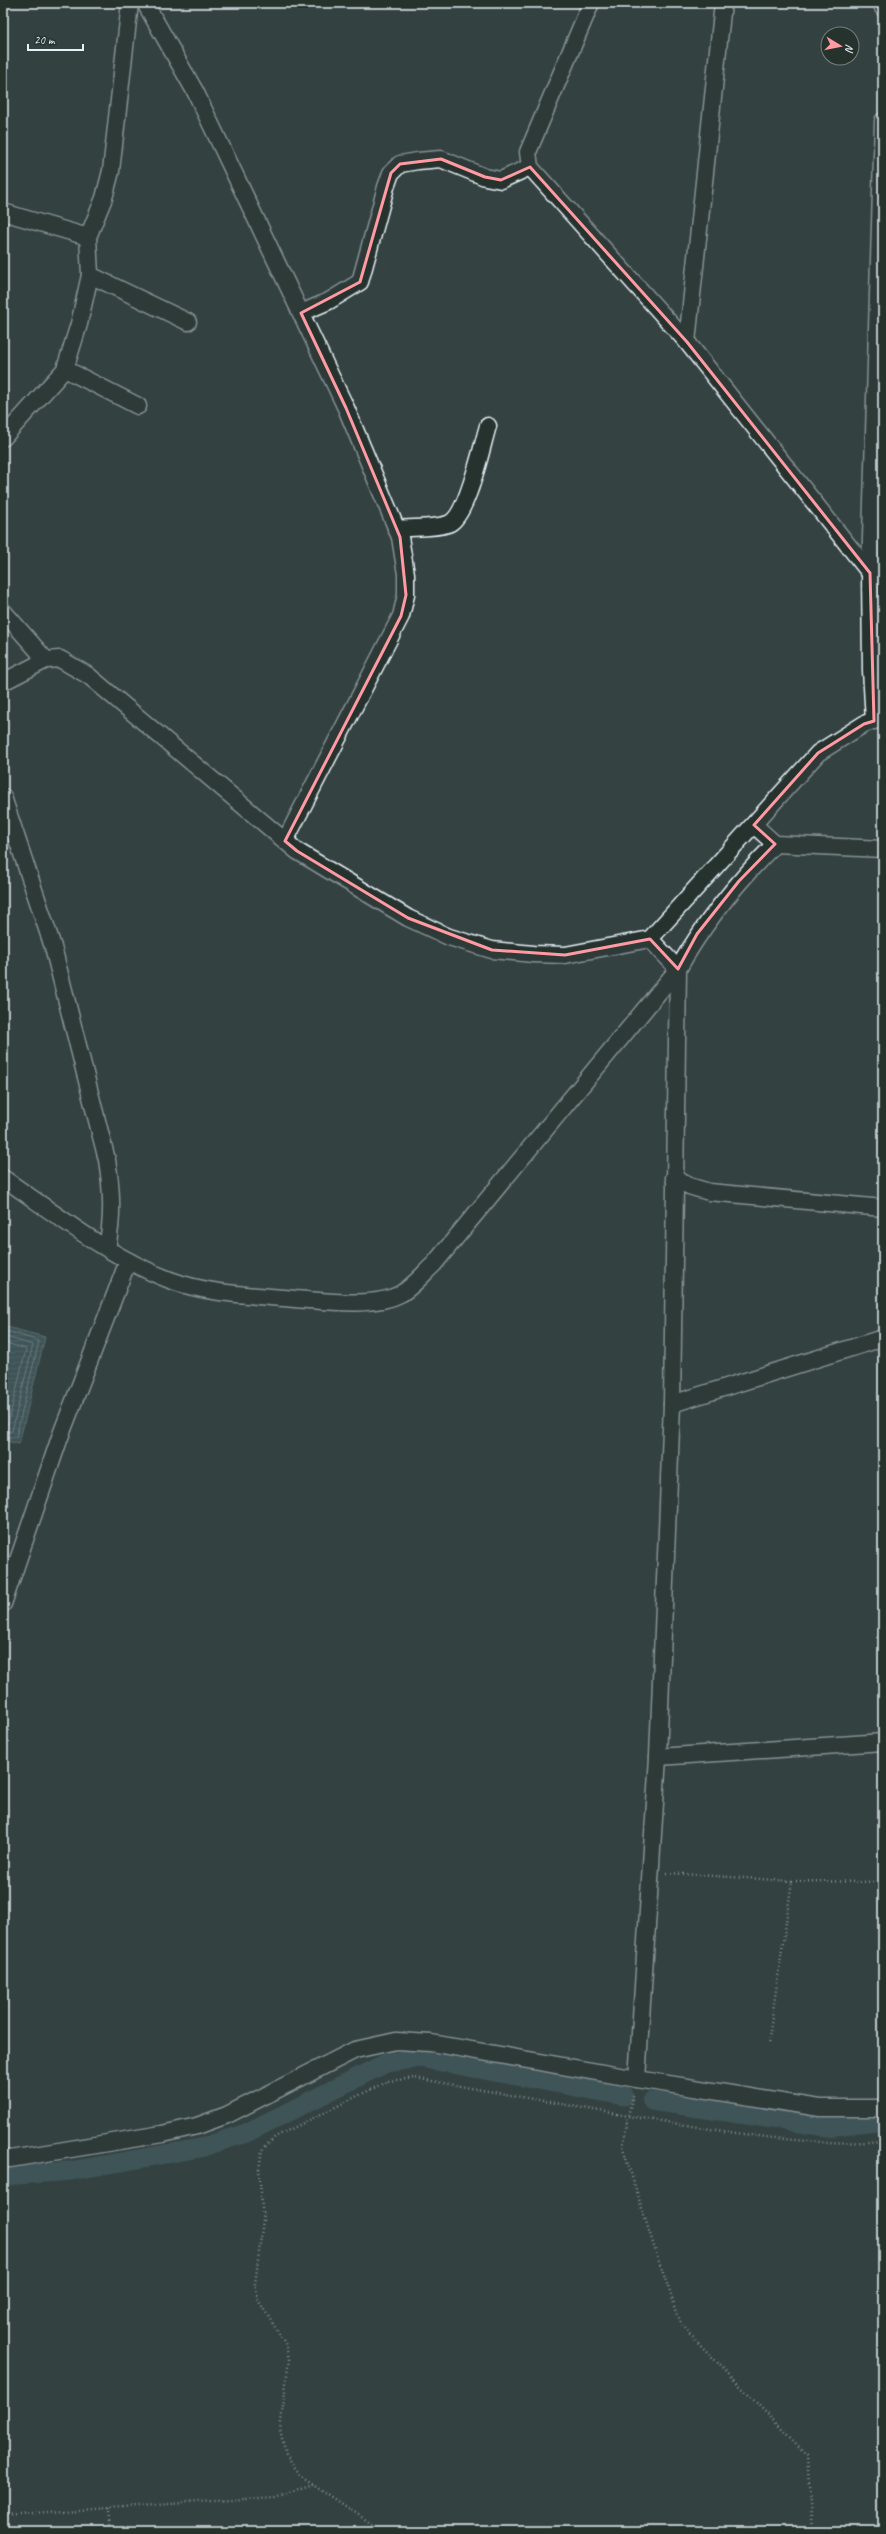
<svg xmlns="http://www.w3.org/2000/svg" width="886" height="2534" viewBox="0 0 886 2534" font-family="Caveat,sans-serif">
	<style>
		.water { fill: url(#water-rules); stroke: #8aa1a8 }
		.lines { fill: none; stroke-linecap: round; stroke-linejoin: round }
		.shore { stroke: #a9bcc2; stroke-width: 1 }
		.canal { stroke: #4b6c72; stroke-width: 19 }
		.street-casing { stroke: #e8f1f8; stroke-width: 19 }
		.path { stroke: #e8f1f8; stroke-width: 2.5; stroke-dasharray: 1 3; stroke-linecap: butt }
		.street { stroke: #26332d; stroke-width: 16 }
		.marked { fill: none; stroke: #ff9aa2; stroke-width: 3; stroke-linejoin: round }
	</style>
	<defs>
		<pattern id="water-rules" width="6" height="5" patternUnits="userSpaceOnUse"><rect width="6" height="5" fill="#4b6c72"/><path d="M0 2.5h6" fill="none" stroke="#658187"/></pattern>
	</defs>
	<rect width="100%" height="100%" fill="#344242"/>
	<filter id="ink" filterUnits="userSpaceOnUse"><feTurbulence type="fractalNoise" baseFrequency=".025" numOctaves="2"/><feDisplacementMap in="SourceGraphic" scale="8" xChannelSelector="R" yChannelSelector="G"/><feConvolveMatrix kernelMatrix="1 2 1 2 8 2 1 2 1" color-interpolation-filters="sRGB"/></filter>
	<g filter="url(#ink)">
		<path class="water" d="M3 1326 45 1337 19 1444 3 1440Z"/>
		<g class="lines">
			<g class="shore">
				<path d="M3 1330 39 1341 16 1437H3"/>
				<path d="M3 1336 33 1345 12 1431 3 1432"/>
				<path d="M3 1342 26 1349 8 1424 3 1426"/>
			</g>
			<g class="canal">
				<path d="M652 2101 827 2127 883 2120"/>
				<path d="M3 2176 70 2171 200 2148 246 2133 386 2063 420 2058 624 2096"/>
			</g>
			<defs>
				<g id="street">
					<path d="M145 3 196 93 346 408 400 537 406 574V595L401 616 285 841"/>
					<path d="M591 3 528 152 530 167 687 342 870 573"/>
					<path d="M882 3 883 8"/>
					<path d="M3 212 88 237"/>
					<path d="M90 275 188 322"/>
					<path d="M301 313 329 301 360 282 386 187 391 173 400 164 418 161 441 159 485 177 501 180 530 167"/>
					<path d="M687 342 723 3"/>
					<path d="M65 369 138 406"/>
					<path d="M3 438 65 369 79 324 90 275 88 237 104 198 111 171 130 3"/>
					<path d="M396 529C412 527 433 529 448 524 467 518 482 445 488 426"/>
					<path d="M3 611 46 660"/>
					<path d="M3 682 46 660 60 659 89 676 297 851 408 918 449 937 492 950 533 954 565 955 650 939 818 753 864 724 883 717"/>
					<path d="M874 721 871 670 870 573 883 121"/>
					<path d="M3 797 53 947 107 1160C112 1191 113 1217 107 1248"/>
					<path d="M754 825 775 844 883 849"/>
					<path d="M3 1178C56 1214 109 1257 170 1280 210 1295 254 1295 295 1299 324 1301 374 1308 400 1294 412 1288 424 1273 434 1264L678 969C705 921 736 883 775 844"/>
					<path d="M674 1178 689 1186 709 1192 883 1208"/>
					<path d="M672 1404 883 1338"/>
					<path d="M3 1604 60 1437 128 1261"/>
					<path d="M658 1757 883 1742"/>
					<path d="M637 2079 658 1757 672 1404 678 969 650 939"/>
					<path d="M3 2158 10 2159 162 2134 197 2126 227 2115 355 2050 396 2041 431 2043 637 2079 820 2108H883"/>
				</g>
			</defs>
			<use href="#street" class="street-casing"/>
			<g class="path">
				<path d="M667 1873 792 1881 768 2045"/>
				<path d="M792 1881 883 1882"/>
				<path d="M109 2508V2531"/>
				<path d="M3 2515 275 2497 313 2484"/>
				<path d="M382 2531 300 2475 286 2454 280 2430 289 2359 285 2343 258 2300 255 2284 263 2220 259 2169 262 2150 275 2137 388 2081 415 2078 628 2116 633 2095"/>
				<path d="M812 2531 807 2455 682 2326 657 2256 623 2148 628 2116C712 2128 798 2148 883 2141"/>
			</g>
			<use href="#street" class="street"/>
		</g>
	</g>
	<path d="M0 0H886V2534H0ZM441 159 485 177 501 180 530 167 687 342 870 573 874 721 864 724 818 753 754 825 775 844 739 881 697 934 678 969 650 939 565 955 492 950 408 918 297 851 285 841 401 616 406 595 400 537 346 408 301 313 360 282 391 173 400 164Z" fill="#344242" fill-opacity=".55" fill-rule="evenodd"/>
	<path class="marked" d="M441 159 485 177 501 180 530 167 687 342 870 573 874 721 864 724 818 753 754 825 775 844 739 881 697 934 678 969 650 939 565 955 492 950 408 918 297 851 285 841 401 616 406 595 400 537 346 408 301 313 360 282 391 173 400 164Z"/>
	<rect width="886" height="2534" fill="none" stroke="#26332d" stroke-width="16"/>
	<rect x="8" y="8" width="870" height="2518" fill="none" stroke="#e8f1f8" stroke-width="1.5" filter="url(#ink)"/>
	<g transform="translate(840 46) rotate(100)"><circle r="19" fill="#26332d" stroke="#747f7e"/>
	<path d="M0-3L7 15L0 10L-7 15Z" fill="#ff9aa2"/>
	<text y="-6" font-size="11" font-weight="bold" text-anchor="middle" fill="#e8f1f8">N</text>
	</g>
	<path d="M28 44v6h55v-6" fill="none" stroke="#e8f1f8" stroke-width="2"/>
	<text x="34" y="44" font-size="12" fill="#e8f1f8" stroke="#26332d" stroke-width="3" paint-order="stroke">20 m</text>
</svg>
